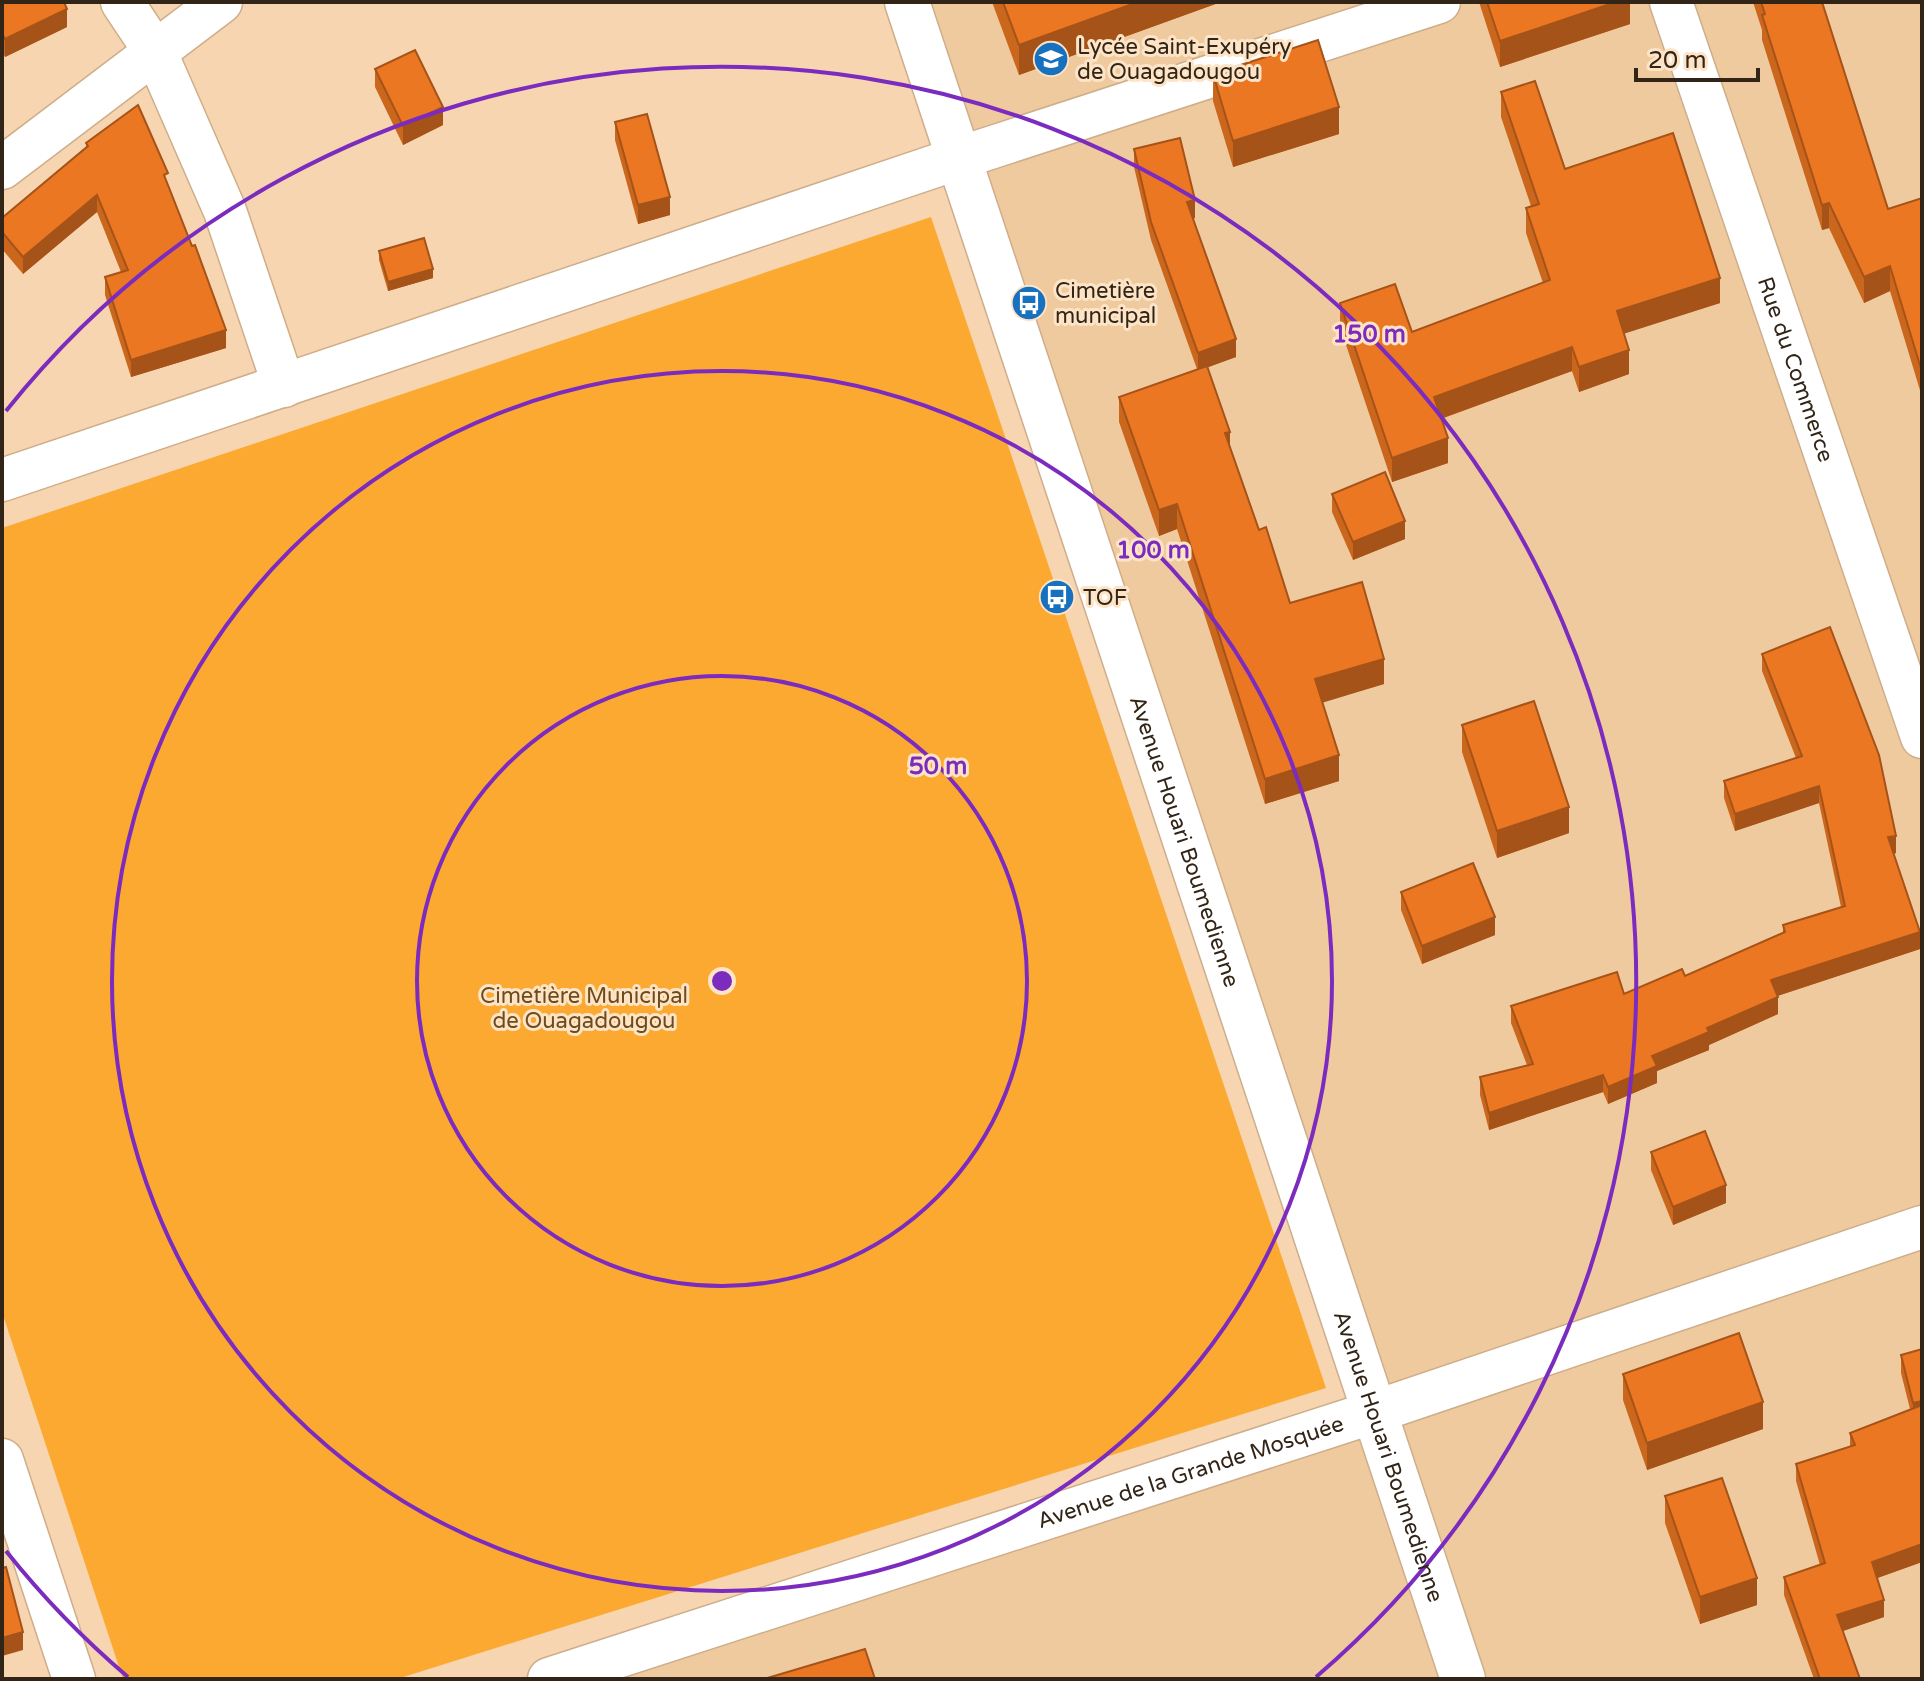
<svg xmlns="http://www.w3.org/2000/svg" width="1924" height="1681" viewBox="0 0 1924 1681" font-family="'Varela Round',sans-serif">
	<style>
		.built { fill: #f0ca9f }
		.green { fill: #fca932 }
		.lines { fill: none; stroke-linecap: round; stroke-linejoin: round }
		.street-casing { stroke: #ceae8a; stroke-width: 45 }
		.secondary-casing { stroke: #ceae8a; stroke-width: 47 }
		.street { stroke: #fff; stroke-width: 42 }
		.secondary { stroke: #fff; stroke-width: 44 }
		.wall { fill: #cb661d }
		.shaded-wall { fill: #a55318 }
		.building { fill: #ec7722; stroke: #a55318; stroke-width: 2 }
		.ring { fill: none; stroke: #7b2cbf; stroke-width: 4 }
		.labels { text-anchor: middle; stroke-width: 6; stroke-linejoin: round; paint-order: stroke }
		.poi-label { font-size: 22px; fill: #322517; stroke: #fee4c6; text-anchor: start }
		.street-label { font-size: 22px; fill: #322517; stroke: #fee4c6 }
		.park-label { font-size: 22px; fill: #6f4b1b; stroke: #fee4c6 }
		.centre { fill: #7b2cbf; stroke: #fee4c6; stroke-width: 4 }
		.ring-label { font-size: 24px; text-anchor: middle; font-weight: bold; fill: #7b2cbf; stroke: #fee4c6; stroke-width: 6; stroke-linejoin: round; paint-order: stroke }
	</style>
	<rect width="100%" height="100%" fill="#f6d5b0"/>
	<path class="built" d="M908 2H1922V1679H549L1374 1411Z"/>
	<path class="green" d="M931 217 1326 1388 397 1679H123L2 1312V528Z"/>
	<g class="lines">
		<defs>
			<g id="street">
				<path d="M122 2 156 53 225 211 284 386"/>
				<path id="s1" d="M1671 2 1922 737"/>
				<path d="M2 168 221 2"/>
				<path d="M2 480 959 158 1439 2"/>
				<path d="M2 1460 74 1679"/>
				<path id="s2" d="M549 1679 1374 1412 1922 1227"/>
			</g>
			<g id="secondary">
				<path id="s3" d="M907 2 1463 1679"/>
			</g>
		</defs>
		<use href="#street" class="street-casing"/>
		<use href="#secondary" class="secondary-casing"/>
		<use href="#street" class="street"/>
		<use href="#secondary" class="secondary"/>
	</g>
	<g class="wall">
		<path d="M2 2 67 27 5 57 2 51Z"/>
		<path d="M992 2H1221L1019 75Z"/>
		<path d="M1479 2H1630V24L1500 67Z"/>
		<path d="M1753 2H1822L1888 209 1922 198V397L1890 291 1864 303 1829 228 1822 230 1762 40V30Z"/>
		<path d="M375 69 443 125 403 145 375 87Z"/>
		<path d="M1213 74 1339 134 1233 167 1213 101Z"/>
		<path d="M1501 92 1565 169 1720 303 1624 333 1629 374 1579 392 1572 371 1441 419 1448 463 1392 482 1340 327V303L1412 332 1543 283 1526 233V208L1531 206 1501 117Z"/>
		<path d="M615 122 670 215 638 224 615 140Z"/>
		<path d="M86 143 168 186 226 348 131 377 105 295V277L121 272 97 212 23 274 2 249V218L86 147Z"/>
		<path d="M1134 149 1195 218 1193 219 1236 357 1207 367 1230 446 1259 530 1290 603 1384 684 1322 702 1339 781 1265 804 1177 529 1159 536 1119 422V397L1197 369 1151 240 1134 167Z"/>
		<path d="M379 251 433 278 388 291 379 260Z"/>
		<path d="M1332 494 1405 539 1353 560 1332 512Z"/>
		<path d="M1762 654 1896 853 1894 854 1920 949 1777 996 1778 1014 1709 1045V1050L1657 1071V1083L1608 1104 1603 1092 1489 1130 1480 1095V1077L1527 1065 1511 1023V1006L1624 994 1685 976 1783 933V925L1841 907 1819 803 1735 831 1724 798V781L1796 758 1762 671Z"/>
		<path d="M1462 725 1569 833 1497 858 1462 752Z"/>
		<path d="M1401 892 1495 935 1422 964 1401 910Z"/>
		<path d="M1651 1152 1726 1203 1673 1225 1651 1170Z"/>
		<path d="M1922 1349V1562L1877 1578 1884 1617 1843 1631 1860 1679H1814L1784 1595V1577L1820 1565 1796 1481V1464L1850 1446V1433L1910 1409 1901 1373V1355Z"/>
		<path d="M1623 1374 1763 1429 1647 1470 1623 1400Z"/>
		<path d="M1665 1496 1757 1605 1700 1624 1665 1523Z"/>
	</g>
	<g class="shaded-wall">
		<path d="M1138 2H1221L1019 75V45Z"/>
		<path d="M1616 2H1630V24L1500 67V41Z"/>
		<path d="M67 9V27L5 57V39Z"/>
		<path d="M443 107V125L403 145V126Z"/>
		<path d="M1339 107V134L1233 167V141Z"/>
		<path d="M97 195V212L23 274V257Z"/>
		<path d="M670 197V215L638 224V205Z"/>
		<path d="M1195 200V218L1187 220V202Z"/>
		<path d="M1829 203V228L1822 230V205Z"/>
		<path d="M1890 266V291L1864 303V277Z"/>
		<path d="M433 269V278L388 291V282Z"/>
		<path d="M1720 278V303L1617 336V311Z"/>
		<path d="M226 330V348L131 377V360Z"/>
		<path d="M1236 339V357L1198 371V353Z"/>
		<path d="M1572 347V371L1434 421V397Z"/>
		<path d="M1629 350V374L1579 392V367Z"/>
		<path d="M1230 432V457L1225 433Z"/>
		<path d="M1448 438V463L1392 482V458Z"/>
		<path d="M1177 504V529L1159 536V510Z"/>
		<path d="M1405 521V539L1353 560V542Z"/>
		<path d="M1384 659V684L1315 705V679Z"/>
		<path d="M1339 755V781L1265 804V779Z"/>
		<path d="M1819 786V803L1735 831V814Z"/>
		<path d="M1569 807V833L1497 858V831Z"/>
		<path d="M1896 836V853L1888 855V837Z"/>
		<path d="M1495 917V935L1422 964V946Z"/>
		<path d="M1920 932V949L1771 998V980Z"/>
		<path d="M1778 997V1014L1709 1045V1050L1657 1071V1083L1608 1104V1087L1652 1056 1707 1028Z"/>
		<path d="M1603 1075V1092L1489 1130V1113Z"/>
		<path d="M1726 1185V1203L1673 1225V1207Z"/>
		<path d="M1922 1401V1419L1913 1421V1403Z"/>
		<path d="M1763 1402V1429L1647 1470V1443Z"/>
		<path d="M1922 1544V1562L1872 1580V1562Z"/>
		<path d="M1757 1578V1605L1700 1624V1597Z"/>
		<path d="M1884 1600V1617L1837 1633V1615Z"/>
		<path d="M23 1632V1650L2 1656V1638Z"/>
	</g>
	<g class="building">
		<path d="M2 2H64L67 9 5 39 2 33Z"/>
		<path d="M1003 2H1138L1019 45Z"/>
		<path d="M1487 2H1616L1500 41Z"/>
		<path d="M1761 2H1822L1888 209 1922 198V372L1890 266 1864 277 1829 203 1822 205 1762 15 1765 14Z"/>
		<path d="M1318 40 1339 107 1233 141 1213 74Z"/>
		<path d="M415 50 443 107 403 126 375 69Z"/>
		<path d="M1535 81 1565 169 1673 133 1720 278 1617 311 1629 350 1579 367 1572 347 1434 397 1448 438 1392 458 1340 303 1395 284 1412 332 1550 280 1526 208 1539 204 1501 92Z"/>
		<path d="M138 105 168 173 164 175 192 246 195 245 226 330 131 360 105 277 128 270 97 195 23 257 2 232V218L88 146 86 143Z"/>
		<path d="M647 114 670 197 638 205 615 122Z"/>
		<path d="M1180 138 1195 200 1187 202 1236 339 1198 353 1151 222 1134 149Z"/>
		<path d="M424 238 433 269 388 282 379 251Z"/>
		<path d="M1207 366 1230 432 1225 433 1259 530 1266 527 1290 603 1362 582 1384 659 1315 679 1339 755 1265 779 1177 504 1159 510 1119 397Z"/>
		<path d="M1385 472 1405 521 1353 542 1332 494Z"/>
		<path d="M1830 627 1879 755 1896 836 1888 837 1920 932 1771 980 1778 997 1707 1028 1709 1032 1652 1056 1657 1066 1608 1087 1603 1075 1489 1113 1480 1077 1533 1064 1511 1006 1617 972 1624 994 1682 969 1685 976 1785 932 1783 925 1845 906 1819 786 1735 814 1724 781 1802 756 1762 654Z"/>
		<path d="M1534 701 1569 807 1497 831 1462 725Z"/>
		<path d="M1473 863 1495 917 1422 946 1401 892Z"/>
		<path d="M1705 1131 1726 1185 1673 1207 1651 1152Z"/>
		<path d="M1739 1333 1763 1402 1647 1443 1623 1374Z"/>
		<path d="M1922 1349V1401L1913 1403 1901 1355Z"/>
		<path d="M1922 1405V1544L1872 1562 1884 1600 1837 1615 1860 1679H1820L1784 1577 1825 1563 1796 1464 1855 1445 1850 1433Z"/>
		<path d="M1722 1478 1757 1578 1700 1597 1665 1496Z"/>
		<path d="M6 1567 23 1632 2 1638V1568Z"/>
		<path d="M865 1649 875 1679H764Z"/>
	</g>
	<g class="ring">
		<circle cx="722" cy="981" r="305"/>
		<circle cx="722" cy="981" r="610"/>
		<path d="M128 1677A915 915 0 0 1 6 1551M6 411A915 915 0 1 1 1316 1677"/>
	</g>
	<defs>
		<symbol id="school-disc" viewBox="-11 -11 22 22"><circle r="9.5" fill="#1771be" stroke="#fee4c6"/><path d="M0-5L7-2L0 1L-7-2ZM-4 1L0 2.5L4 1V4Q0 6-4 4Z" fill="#fff"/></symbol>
		<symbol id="bus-disc" viewBox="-11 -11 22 22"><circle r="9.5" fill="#1771be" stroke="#fee4c6"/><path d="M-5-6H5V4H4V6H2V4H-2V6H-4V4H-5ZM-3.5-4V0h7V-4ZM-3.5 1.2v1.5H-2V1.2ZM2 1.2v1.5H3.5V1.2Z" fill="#fff"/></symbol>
	</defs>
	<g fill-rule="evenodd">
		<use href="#school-disc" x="1031" y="39" width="40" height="40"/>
		<use href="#bus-disc" x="1009" y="283" width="40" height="40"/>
		<use href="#bus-disc" x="1037" y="577" width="40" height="40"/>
	</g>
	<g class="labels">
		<g class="poi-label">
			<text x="1077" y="54">Lycée Saint-Exupéry<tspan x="1077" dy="25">de Ouagadougou</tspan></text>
			<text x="1055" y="298">Cimetière<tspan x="1055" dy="25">municipal</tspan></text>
			<text x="1083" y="605">TOF</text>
		</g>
		<g class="street-label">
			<text dy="8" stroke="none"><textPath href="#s1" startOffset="388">Rue du Commerce</textPath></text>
			<text dy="8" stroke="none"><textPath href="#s3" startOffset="884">Avenue Houari Boumedienne</textPath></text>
			<text dy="8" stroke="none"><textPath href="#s3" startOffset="1532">Avenue Houari Boumedienne</textPath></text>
			<text dy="8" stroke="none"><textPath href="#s2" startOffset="674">Avenue de la Grande Mosquée</textPath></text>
		</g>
		<g class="park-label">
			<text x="584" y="1003">Cimetière Municipal<tspan x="584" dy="25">de Ouagadougou</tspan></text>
		</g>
	</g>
	<circle cx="722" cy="981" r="12" class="centre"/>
	<g class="ring-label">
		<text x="1369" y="342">150 m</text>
		<text x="1153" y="558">100 m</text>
		<text x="938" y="774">50 m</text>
	</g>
	<rect width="1924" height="1681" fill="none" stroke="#322517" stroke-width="8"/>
	<path d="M1636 68v12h122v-12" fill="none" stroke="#322517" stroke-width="4"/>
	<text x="1648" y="68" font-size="24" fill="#322517" stroke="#fee4c6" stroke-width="6" paint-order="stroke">20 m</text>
</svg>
